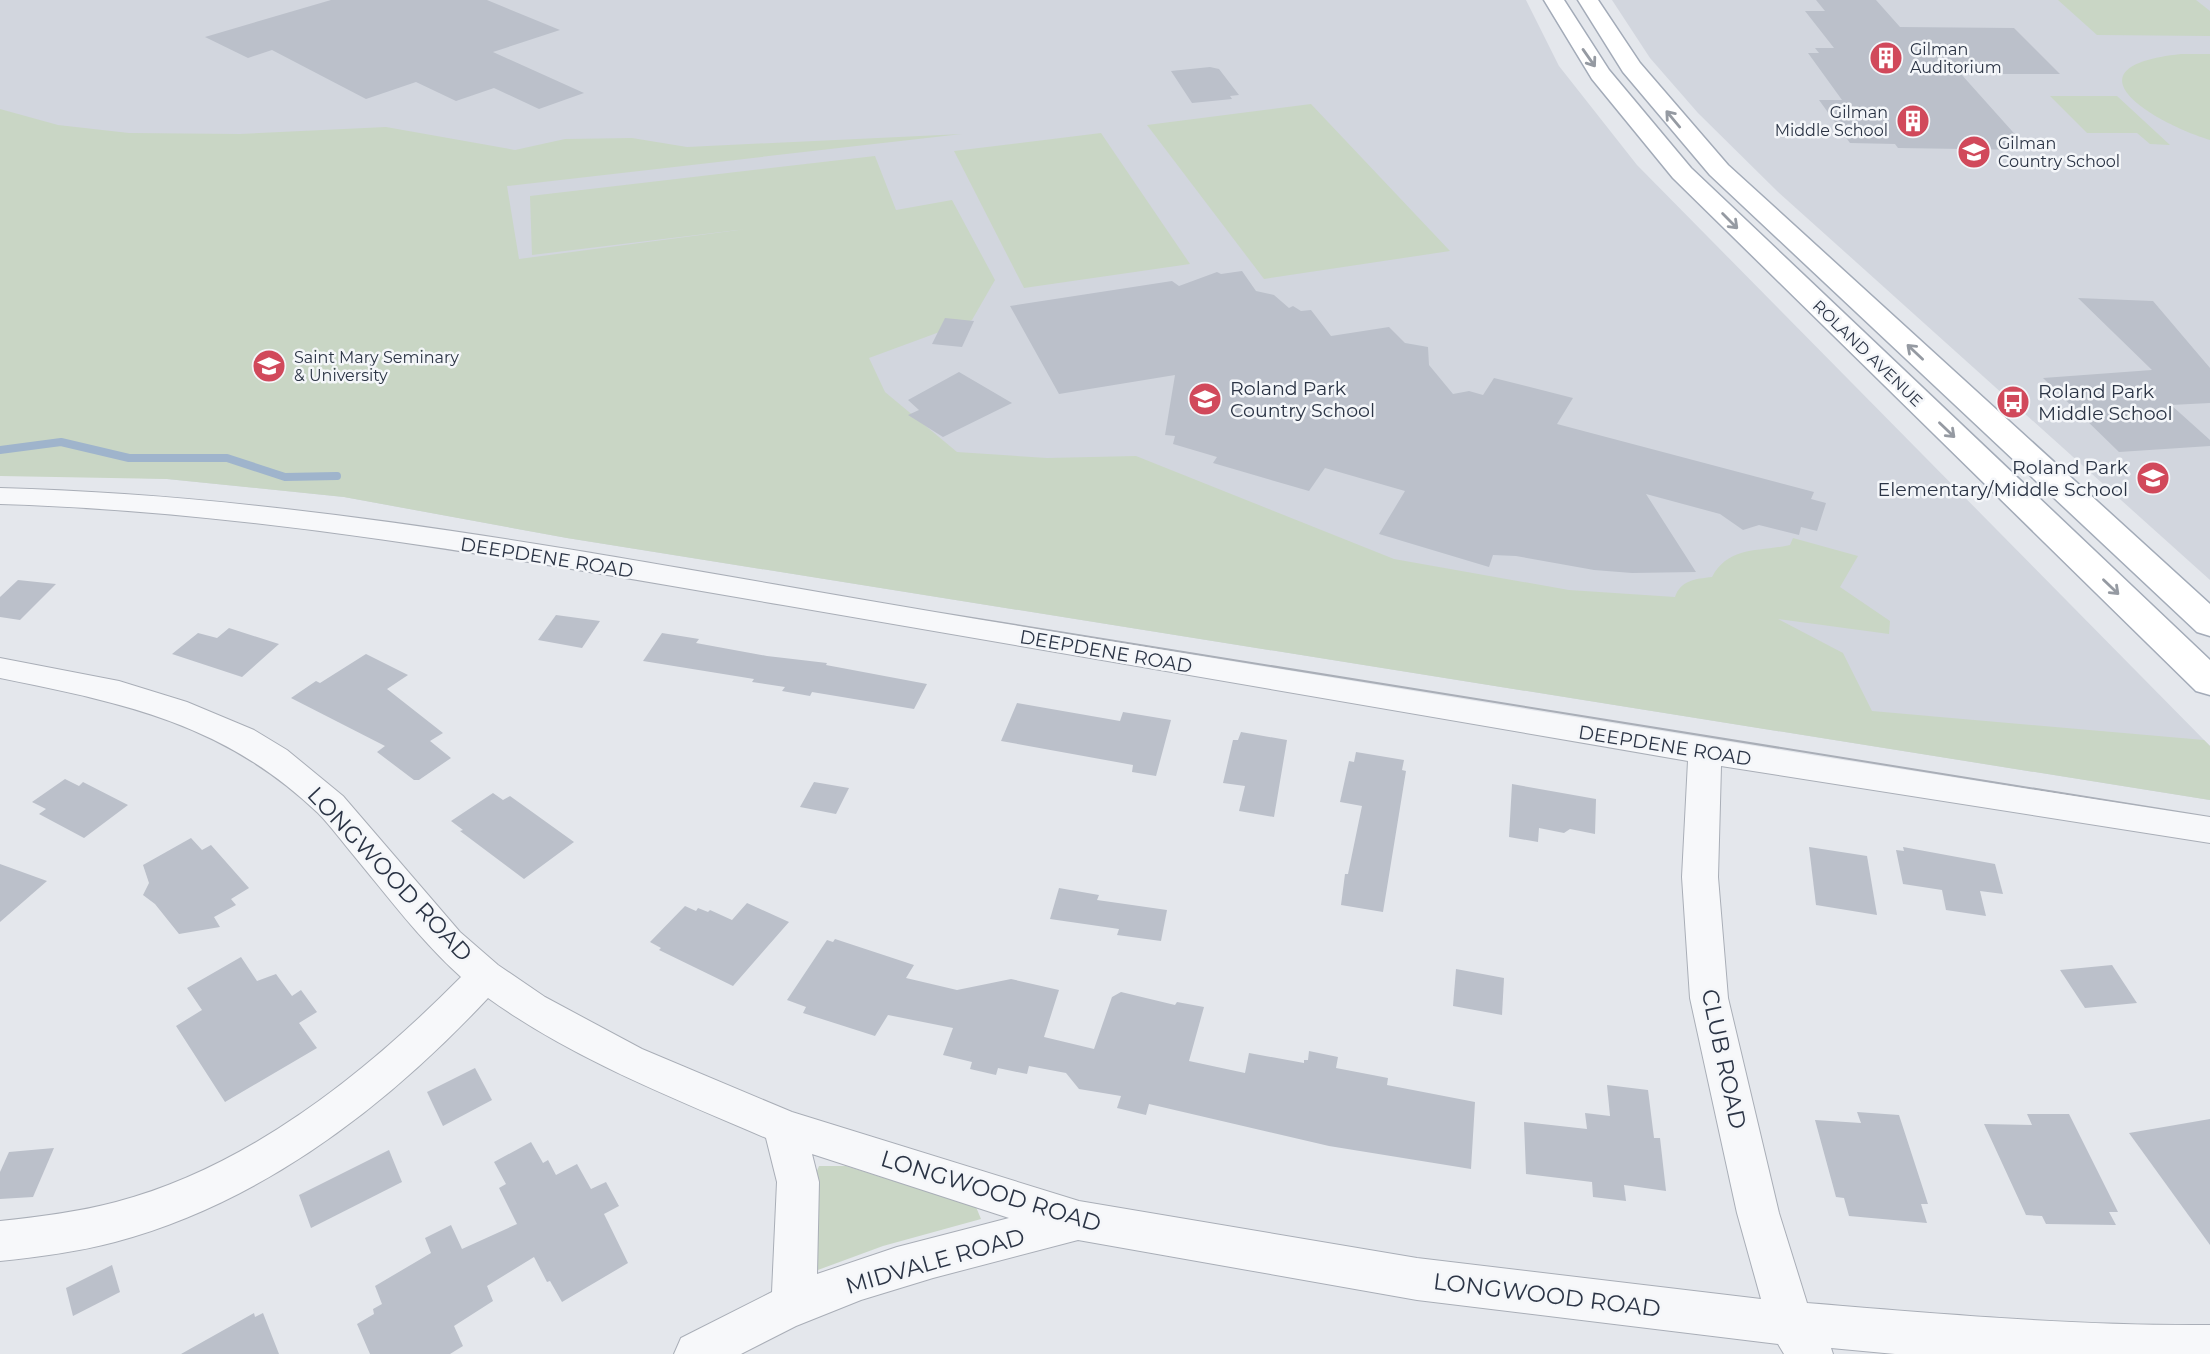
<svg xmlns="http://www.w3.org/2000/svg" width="2210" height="1354" viewBox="0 0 2210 1354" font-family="Montserrat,sans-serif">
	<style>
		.built { fill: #d2d6de }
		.green { fill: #c9d6c5 }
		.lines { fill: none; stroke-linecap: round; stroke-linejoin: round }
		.stream { stroke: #9fb4cc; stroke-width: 8 }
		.building { fill: #bbc0ca }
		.street-casing { stroke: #a9aeb7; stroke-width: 2 }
		.primary-casing { stroke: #a3abb8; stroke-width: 3 }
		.street { fill: #f7f8fa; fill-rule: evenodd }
		.primary { fill: #fff; fill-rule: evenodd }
		.oneway { stroke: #959aa2 }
		.labels { text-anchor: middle; stroke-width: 5; stroke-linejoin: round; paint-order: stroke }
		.far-poi-label { font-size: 16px; fill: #2b3445; stroke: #f4f6f9; text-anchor: start }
		.far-street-label { font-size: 16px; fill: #2b3445; stroke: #f4f6f9 }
		.poi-label { font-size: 19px; fill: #2b3445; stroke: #f4f6f9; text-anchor: start }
		.street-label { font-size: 19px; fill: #2b3445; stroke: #f4f6f9 }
		.near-street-label { font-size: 23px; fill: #2b3445; stroke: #f4f6f9 }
	</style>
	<rect width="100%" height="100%" fill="#e4e7ec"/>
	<g class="built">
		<path d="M0 0H1526L1559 66 1637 165 2210 746V800L567 538 344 497 167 479 0 473Z"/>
		<path d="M1612 0H2210V580L1777 191 1698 113 1650 58Z"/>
	</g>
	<g class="green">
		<path d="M2058 0H2196L2210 11V36L2097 35Z"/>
		<path d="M2181 54H2210V140C2154 123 2060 67 2181 54Z"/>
		<path d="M2050 96H2117L2170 145 2150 144 2137 133H2087Z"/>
		<path d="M1311 104 1450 251 1264 279 1147 125Z"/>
		<path d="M0 109 58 125 129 133 240 134 386 127 515 150 565 139 632 138 687 147 962 134 507 186 519 259 746 229 532 255 530 196 875 156 896 210 952 200 995 280 972 320 869 358 885 392 957 452 1047 458 1136 456 1394 559 1569 590 1675 597C1681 580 1695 579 1712 577 1729 546 1758 552 1790 545L1793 538 1858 556 1840 587 1890 621 1889 634 1778 619 1843 653 1872 711 2204 740 2210 746V800L567 538 344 497 167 479 0 476Z"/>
		<path d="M1101 133 1190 264 1024 288 954 151Z"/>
		<path d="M819 1166H846L976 1207 981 1219 883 1246 807 1274 809 1189Z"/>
	</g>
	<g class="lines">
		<path class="stream" d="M0 450 61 442 129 458H227L285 477 337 476"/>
	</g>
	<g class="building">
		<path d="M331 0H487L560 30 493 52 584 93 539 109 494 88 456 101 416 82 366 99 272 50 248 58 205 37Z"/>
		<path d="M1816 0H1876L1900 27 2014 28 2060 74H1961L2029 150 1898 148 1895 144 1850 143 1819 100H1842L1808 53H1819L1815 48H1834L1805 11H1825Z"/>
		<path d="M1210 67 1219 69 1239 95 1230 96 1232 99 1192 103 1171 71Z"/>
		<path d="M1242 271 1256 291 1274 295 1289 308 1293 306 1301 311 1311 310 1331 336 1389 327 1405 343 1428 347 1429 365 1453 394 1469 391 1483 395 1494 378 1573 398 1557 424 1814 492 1811 499 1826 503 1817 531 1801 527 1799 535 1759 525 1743 530 1720 514 1646 494 1696 572 1632 573 1594 570 1516 556 1493 555 1489 567 1379 534 1405 491 1325 468 1309 491 1213 463 1217 457 1173 444 1175 436 1165 435 1175 375 1059 394 1010 306 1172 281 1179 286 1217 272 1221 274Z"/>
		<path d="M2078 298 2153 301 2210 368V403L2171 405 2210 440V446L2119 452 2043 378 2152 370Z"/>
		<path d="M945 318 974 321 962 347 932 344Z"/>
		<path d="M959 372 1012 403 943 437 908 415 919 410 908 400Z"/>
		<path d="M18 580 56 584 20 620 0 617V597Z"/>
		<path d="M556 615 600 621 582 648 538 640Z"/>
		<path d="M229 628 279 644 242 677 172 654 198 633 217 638Z"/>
		<path d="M662 633 699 639 696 643 767 656 827 663 826 665 927 684 914 709 812 692 810 696 782 691 785 687 752 682 754 679 643 661Z"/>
		<path d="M366 654 408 675 387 689 443 733 430 741 451 758 419 780H414L377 752 385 746 291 698 316 681 320 683Z"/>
		<path d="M1017 703 1120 721 1123 712 1171 720 1156 776 1132 772 1133 765 1001 741Z"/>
		<path d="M1241 732 1287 740 1274 817 1239 811 1245 786 1223 783 1233 740H1238Z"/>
		<path d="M1356 752 1404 760 1402 770 1406 771 1383 912 1341 905 1345 874H1348L1362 806 1340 802 1349 761 1354 762Z"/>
		<path d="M65 779 79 786 83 782 128 805 84 838 39 814 46 809 32 802Z"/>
		<path d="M814 782 849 788 836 814 800 807Z"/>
		<path d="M1512 784 1596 799 1595 834 1570 829 1564 833 1539 828 1538 842 1509 837Z"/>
		<path d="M493 793 503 800 510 796 574 842 524 879 460 831 463 830 451 821Z"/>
		<path d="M191 838 202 850 211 845 249 888 231 899 236 905 214 917 220 927 179 934 155 904 143 895 149 883 143 865Z"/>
		<path d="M1809 847 1867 856 1877 915 1816 905Z"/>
		<path d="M1903 847 1995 864 2003 894 1980 891 1986 916 1946 910 1942 890 1903 884 1896 850 1904 851Z"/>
		<path d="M0 864 47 881 0 922Z"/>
		<path d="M1059 888 1099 895 1097 900 1167 910 1161 941 1117 935 1119 929 1050 919Z"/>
		<path d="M747 903 789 922 733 986 659 950 661 948 650 942 685 906 696 911 698 908 708 912 710 910 732 920Z"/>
		<path d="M835 939 914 965 906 978 957 990 1011 979 1059 990 1044 1037 1094 1049 1112 997 1121 992 1175 1005 1177 1002 1204 1007 1189 1061 1245 1073 1249 1053 1304 1063V1060H1308L1309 1051 1338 1057 1336 1068 1388 1078 1387 1085 1475 1102 1471 1169 1329 1146 1149 1104 1146 1115 1117 1108 1121 1096 1079 1089 1066 1073 1029 1066 1027 1074 998 1068 996 1075 970 1069 972 1062 943 1055 953 1028 888 1015 875 1036 803 1013 806 1007 787 1000 827 940 833 942Z"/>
		<path d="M241 957 257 981 276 974 292 996 301 990 317 1012 299 1023 317 1048 225 1102 176 1026 202 1010 187 988Z"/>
		<path d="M2112 965 2137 1003 2085 1008 2060 970Z"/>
		<path d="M1456 969 1504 978 1502 1015 1453 1006Z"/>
		<path d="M475 1068 492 1100 443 1126 427 1092Z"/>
		<path d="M1607 1085 1648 1090 1654 1138H1660L1666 1191 1624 1185 1626 1201 1593 1197 1592 1182 1526 1174 1524 1122 1587 1129 1585 1113 1610 1116Z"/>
		<path d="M1857 1112 1899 1115 1928 1204H1921L1927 1223 1849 1216 1844 1198 1836 1197 1815 1120 1861 1123Z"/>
		<path d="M2027 1114H2069L2118 1212H2109L2116 1225 2046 1224 2042 1216 2026 1215 1984 1124 2032 1125Z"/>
		<path d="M2210 1119V1245L2129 1133Z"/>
		<path d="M531 1142 543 1163 548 1160 556 1175 577 1164 591 1189 606 1182 619 1206 604 1214 628 1263 562 1302 550 1281 547 1282 534 1257 487 1286 493 1301 454 1326 463 1346 450 1354H370L357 1324 374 1314 373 1309 382 1304 375 1286 431 1253 425 1238 451 1225 462 1249 517 1224 499 1188 506 1184 494 1162Z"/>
		<path d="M54 1148 33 1197 0 1199V1172L9 1152Z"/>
		<path d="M389 1150 402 1182 311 1228 299 1195Z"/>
		<path d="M112 1265 120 1292 73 1316 66 1288Z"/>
		<path d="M254 1313 255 1317 263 1313 279 1354H181Z"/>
	</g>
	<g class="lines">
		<defs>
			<path id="street" d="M0 488C314 496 625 560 935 612 1359 683 1784 752 2210 817V843L1721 766 1718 877 1728 998 1779 1213 1807 1303C1942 1314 2075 1326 2210 1325V1354H1895L1831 1348 1833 1354H1784L1778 1344 1417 1300 1078 1240 933 1278 861 1300 796 1326 741 1354H674L681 1338 772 1292 777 1182 766 1138C671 1097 573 1059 488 998 386 1107 261 1203 115 1242 77 1252 39 1257 0 1261V1221C39 1217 78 1212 116 1202 249 1167 366 1073 461 977 421 941 389 898 355 857 343 843 331 826 318 813 224 723 123 703 0 678V658L119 681 187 702 254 730 287 750 343 796 460 932 498 965 545 997 642 1049 792 1112 1079 1201 1417 1258 1761 1299 1737 1213 1690 998 1682 877 1688 761C1386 709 1084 657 783 605 524 561 263 512 0 504ZM812 1154 1009 1218 897 1247 817 1274 819 1182Z"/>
			<g id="primary">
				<path d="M1544 0H1564L1609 70 1691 168 2210 660V695L2196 691 1673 178 1592 79Z"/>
				<path d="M1578 0H1598L1640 63 1728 165 2210 604V636L2197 632 1710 175 1623 72Z"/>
			</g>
		</defs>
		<use href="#street" class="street-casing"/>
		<use href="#primary" class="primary-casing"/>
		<use href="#street" class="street"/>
		<use href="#primary" class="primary"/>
	</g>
	<defs><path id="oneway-shaft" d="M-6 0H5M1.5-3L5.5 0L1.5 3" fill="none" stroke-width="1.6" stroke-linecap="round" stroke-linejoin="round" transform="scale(1.75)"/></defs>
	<g class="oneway">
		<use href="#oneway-shaft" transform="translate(1589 58) rotate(55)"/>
		<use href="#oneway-shaft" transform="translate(1673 119) rotate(-130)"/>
		<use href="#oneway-shaft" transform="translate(1730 221) rotate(45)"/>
		<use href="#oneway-shaft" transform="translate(1915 352) rotate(-137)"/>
		<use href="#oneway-shaft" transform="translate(1947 430) rotate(44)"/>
		<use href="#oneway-shaft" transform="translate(2111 587) rotate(44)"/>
	</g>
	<defs>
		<symbol id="building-disc" viewBox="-11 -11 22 22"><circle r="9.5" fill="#d1495b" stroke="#f4f6f9"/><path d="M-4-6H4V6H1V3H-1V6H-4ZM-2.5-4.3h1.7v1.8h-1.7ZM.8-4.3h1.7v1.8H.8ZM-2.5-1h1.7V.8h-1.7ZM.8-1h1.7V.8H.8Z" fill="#fff"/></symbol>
		<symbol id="school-disc" viewBox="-11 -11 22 22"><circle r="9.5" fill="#d1495b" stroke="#f4f6f9"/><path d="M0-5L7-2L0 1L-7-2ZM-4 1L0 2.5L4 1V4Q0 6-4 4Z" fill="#fff"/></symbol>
		<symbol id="university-disc" viewBox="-11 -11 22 22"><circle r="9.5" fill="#d1495b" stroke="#f4f6f9"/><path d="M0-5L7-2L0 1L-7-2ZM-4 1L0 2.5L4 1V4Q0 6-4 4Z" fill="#fff"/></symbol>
		<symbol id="bus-disc" viewBox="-11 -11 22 22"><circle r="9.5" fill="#d1495b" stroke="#f4f6f9"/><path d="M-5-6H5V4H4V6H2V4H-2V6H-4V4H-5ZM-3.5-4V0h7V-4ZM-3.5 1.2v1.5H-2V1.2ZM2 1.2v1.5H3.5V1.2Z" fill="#fff"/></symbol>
	</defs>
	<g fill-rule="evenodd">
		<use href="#building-disc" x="1867" y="39" width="38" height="38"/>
		<use href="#building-disc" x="1894" y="102" width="38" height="38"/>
		<use href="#school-disc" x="1955" y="133" width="38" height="38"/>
		<use href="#university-disc" x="250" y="347" width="38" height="38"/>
		<use href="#school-disc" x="1186" y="380" width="38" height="38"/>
		<use href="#bus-disc" x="1994" y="383" width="38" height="38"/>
		<use href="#school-disc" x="2134" y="459" width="38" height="38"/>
	</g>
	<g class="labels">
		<g class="far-poi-label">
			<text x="1910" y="55">Gilman<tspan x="1910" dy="18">Auditorium</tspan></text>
			<text x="1888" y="118" text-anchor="end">Gilman<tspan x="1888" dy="18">Middle School</tspan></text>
			<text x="1998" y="149">Gilman<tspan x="1998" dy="18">Country School</tspan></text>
			<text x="294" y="363">Saint Mary Seminary<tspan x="294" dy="18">&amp; University</tspan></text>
		</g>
		<g class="far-street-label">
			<text transform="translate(1868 353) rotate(44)" y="6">ROLAND AVENUE</text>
		</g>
		<g class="poi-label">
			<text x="1230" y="395">Roland Park<tspan x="1230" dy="22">Country School</tspan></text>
			<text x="2038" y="398">Roland Park<tspan x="2038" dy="22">Middle School</tspan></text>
			<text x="2128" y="474" text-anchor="end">Roland Park<tspan x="2128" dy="22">Elementary/Middle School</tspan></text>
		</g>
		<g class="street-label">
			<text transform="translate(547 557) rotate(9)" y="7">DEEPDENE ROAD</text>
			<text transform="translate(1106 651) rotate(10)" y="7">DEEPDENE ROAD</text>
			<text transform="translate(1665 745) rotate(9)" y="7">DEEPDENE ROAD</text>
		</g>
		<g class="near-street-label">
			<text transform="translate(390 874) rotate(47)" y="8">LONGWOOD ROAD</text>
			<text transform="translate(1724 1059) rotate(78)" y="8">CLUB ROAD</text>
			<text transform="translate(991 1191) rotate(17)" y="8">LONGWOOD ROAD</text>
			<text transform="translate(935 1261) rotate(-16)" y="8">MIDVALE ROAD</text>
			<text transform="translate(1547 1295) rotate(7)" y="8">LONGWOOD ROAD</text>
		</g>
	</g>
</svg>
